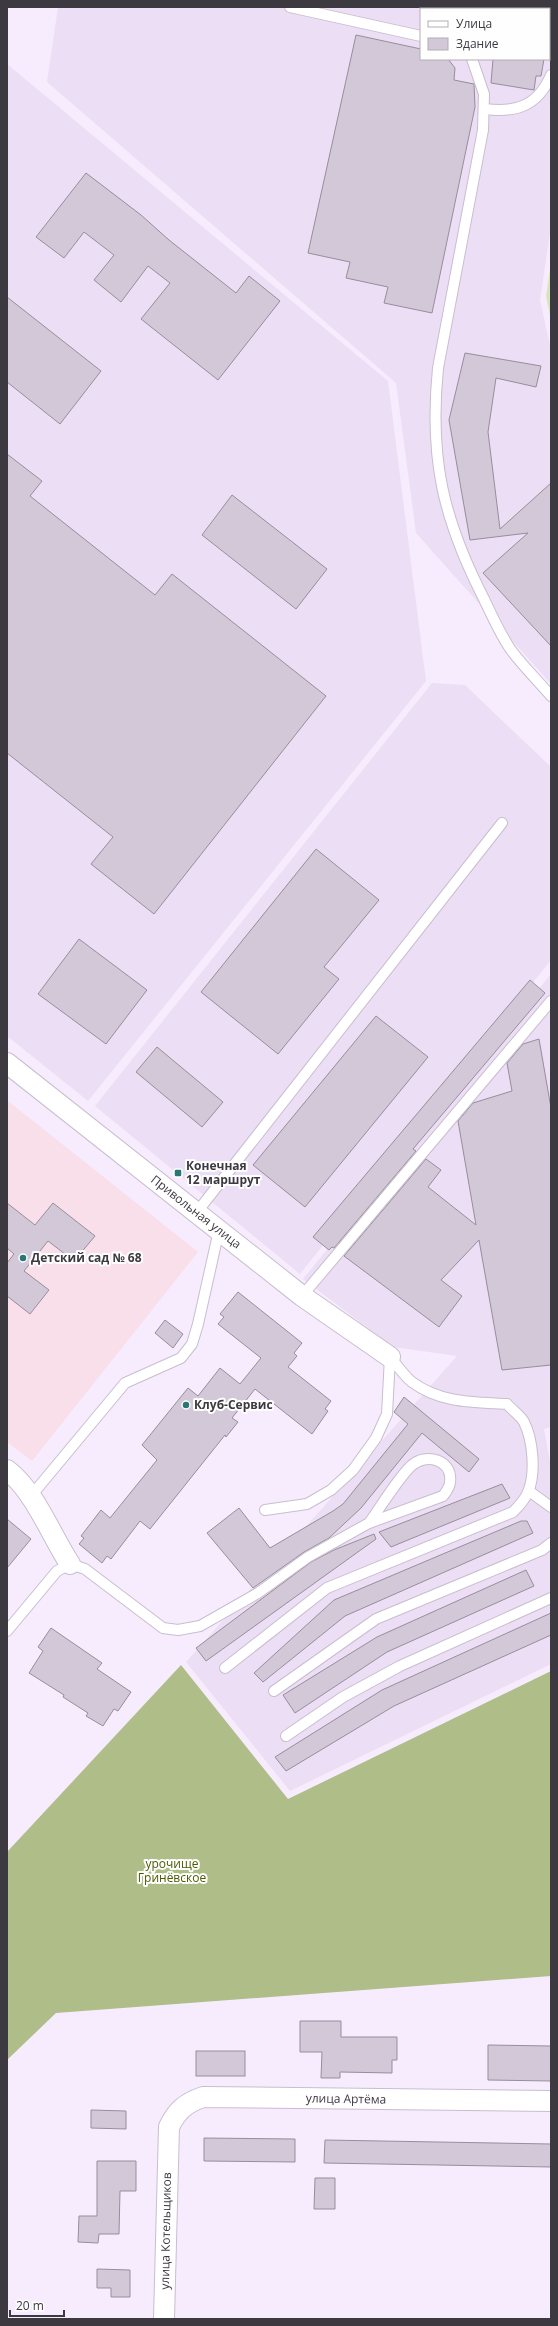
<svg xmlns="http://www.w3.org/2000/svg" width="558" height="2326" viewBox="0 0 558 2326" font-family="'Open Sans',sans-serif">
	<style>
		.built { fill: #ecdef4 }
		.education { fill: #f8dfea }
		.green { fill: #d9e4bc }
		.forest { fill: #afbd88 }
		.building { fill: #d2c8d8; stroke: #978d9d }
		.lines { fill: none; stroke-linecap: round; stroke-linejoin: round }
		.service-casing { stroke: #c8bece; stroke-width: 12 }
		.minor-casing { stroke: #c8bece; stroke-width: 22 }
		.service { stroke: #fff; stroke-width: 10 }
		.minor { stroke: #fff; stroke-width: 20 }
		.poi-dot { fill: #2b7577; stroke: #fefefe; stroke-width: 1.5 }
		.labels { text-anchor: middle; stroke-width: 4; stroke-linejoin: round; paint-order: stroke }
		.poi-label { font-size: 12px; font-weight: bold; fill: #3d3940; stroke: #fefefe; text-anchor: start }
		.street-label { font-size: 12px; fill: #3d3940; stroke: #fefefe }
		.park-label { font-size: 12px; fill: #4d5c04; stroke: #fefefe }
	</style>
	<rect width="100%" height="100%" fill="#f7ecfd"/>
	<g class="built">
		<path d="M58 7H281L421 37V59H549V9H426V7H551V226L540 300 551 350V684L416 533 396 383 47 82Z"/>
		<path d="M306 7H423L418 33Z"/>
		<path d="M7 64 388 381 426 681 88 1101 7 1036Z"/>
		<path d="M432 683 465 685 551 767V960L300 1274 95 1106Z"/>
		<path d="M551 974V1427L544 1429 551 1467V1664L290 1791 186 1662 457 1356 393 1347 303 1279Z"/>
	</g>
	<path class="education" d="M8 1101 198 1252 32 1461 7 1442Z"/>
	<path class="green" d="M551 263V320L546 296Z"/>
	<path class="forest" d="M181 1665 288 1799 551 1671V1976L56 2013 7 2060V1852Z"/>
	<g class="building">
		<path d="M356 35 421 49V59H448L455 68 454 80 474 84 475 107 432 313 384 303 388 287 346 278 350 262 308 253Z"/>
		<path d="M493 59H544L541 76H536L534 90 491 83Z"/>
		<path d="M86 173 141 215 169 240 236 293 249 276 280 301 218 380 141 319 170 283 148 266 121 302 94 280 114 255 84 232 64 258 36 237Z"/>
		<path d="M7 297 101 371 60 424 7 382Z"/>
		<path d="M465 353 541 366 536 387 496 378 488 432 500 529 551 483V646L483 573 528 533 470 540 449 420Z"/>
		<path d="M7 454 42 481 30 496 155 595 172 574 326 696 154 914 91 864 113 837 7 753Z"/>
		<path d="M232 495 327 569 296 609 202 535Z"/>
		<path d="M316 849 379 900 324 967 339 979 278 1054 201 992Z"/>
		<path d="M79 939 147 990 106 1044 38 994Z"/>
		<path d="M530 980 545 993 413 1149 416 1151 334 1248 332 1247 329 1250 313 1237Z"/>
		<path d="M376 1016 428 1057 305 1207 253 1165Z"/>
		<path d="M539 1039 551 1108V1365L502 1370 479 1240 441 1280 462 1296 439 1327 344 1256 426 1159 441 1170 428 1187 476 1225 458 1121 473 1103 512 1091 507 1063 523 1044Z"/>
		<path d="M157 1047 223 1102 202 1127 136 1072Z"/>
		<path d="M7 1203 35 1225 53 1203 95 1236 74 1261 48 1241 24 1271 49 1290 30 1314 7 1296V1263L14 1254 7 1248Z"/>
		<path d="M238 1292 302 1343 294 1353 297 1356 288 1367 331 1401 325 1409 328 1411 312 1434 255 1389 232 1418 238 1422 226 1437 225 1435 150 1529 140 1521 111 1559 107 1556 102 1563 79 1544 84 1538 81 1536 101 1510 110 1518 157 1460 142 1445 188 1388 198 1396 220 1368 240 1384 261 1358 218 1324 224 1317 220 1314Z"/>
		<path d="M165 1320 183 1334 173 1348 155 1333Z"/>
		<path d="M404 1397 479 1459 469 1472 422 1433 361 1508 329 1538 304 1552 253 1588 207 1533 239 1508 270 1548 333 1511 343 1504 408 1424 394 1412Z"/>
		<path d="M502 1484 510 1498 391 1547 379 1532Z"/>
		<path d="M7 1519 31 1539 7 1568Z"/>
		<path d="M521 1521H527L533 1533 345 1616 263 1682 254 1673 334 1600Z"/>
		<path d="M374 1534 376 1539 206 1661 196 1648 311 1562 334 1550Z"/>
		<path d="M526 1570 534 1586 387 1652 295 1713 283 1695 377 1637Z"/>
		<path d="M551 1613V1635L394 1706 286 1771 275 1757 382 1690Z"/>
		<path d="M51 1628 102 1663 97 1669 131 1692 118 1711 114 1709 103 1726 86 1716 88 1713 63 1697 64 1695 29 1673 43 1651 38 1647Z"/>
		<path d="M300 2021H341V2037H397V2060H392V2073L340 2072V2078H321L322 2052H300Z"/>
		<path d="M488 2045 551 2046V2081L488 2080Z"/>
		<rect x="196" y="2051" width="49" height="25"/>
		<path d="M91 2110 126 2111V2129L91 2128Z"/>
		<path d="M204 2138 295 2139V2162L204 2161Z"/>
		<path d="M325 2140 551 2144V2167L324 2163Z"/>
		<path d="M97 2161H136V2191H120L119 2234H99L98 2243 78 2242 79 2216H97Z"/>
		<path d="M315 2178H335V2209H314Z"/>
		<path d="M97 2269 130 2270V2297H111V2288H97Z"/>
	</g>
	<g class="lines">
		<defs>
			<g id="service">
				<path d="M290 7 421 36"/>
				<path d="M471 9 472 7"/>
				<path d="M472 59 484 94 483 130 438 368C429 458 443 519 484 599 492 616 500 634 511 650 523 666 538 681 551 696"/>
				<path d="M485 109C516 113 538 106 551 75"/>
				<path d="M197 1212 502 823"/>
				<path d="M302 1296 551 1001"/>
				<path d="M529 1491 551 1507"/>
				<path d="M31 1496 125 1383 181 1358 192 1344 198 1324 219 1230"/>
				<path d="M265 1510 307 1504 331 1490 353 1470 376 1438 387 1414 390 1357"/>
				<path d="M7 1631 57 1571 70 1564 85 1569 163 1628 178 1630 200 1626 258 1593 308 1557 369 1523 443 1496C446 1492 450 1487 450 1482 453 1460 426 1452 411 1466 399 1477 380 1508 369 1523"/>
				<path d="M225 1668 327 1588 513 1512C519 1506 525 1500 528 1492 536 1473 533 1440 524 1422 521 1416 512 1410 507 1404 473 1402 440 1403 412 1382 404 1376 397 1365 390 1357"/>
				<path d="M274 1691 376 1619 542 1550 551 1543"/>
				<path d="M286 1736 343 1697 400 1666 551 1598"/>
			</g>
			<g id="minor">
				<path d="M7 1063 302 1296 390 1357"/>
				<path d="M7 1470C34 1490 51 1535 70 1564"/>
				<path d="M164 2319 169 2127C177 2110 186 2103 203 2097L551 2101"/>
			</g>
		</defs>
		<use href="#service" class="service-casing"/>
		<use href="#minor" class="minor-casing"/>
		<use href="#service" class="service"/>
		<use href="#minor" class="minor"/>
	</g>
	<g class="poi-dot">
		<rect x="174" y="1169" width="8" height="8" rx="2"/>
		<circle cx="23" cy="1258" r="4"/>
		<circle cx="186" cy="1405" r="4"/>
	</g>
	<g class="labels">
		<g class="poi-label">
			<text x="186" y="1170">Конечная<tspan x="186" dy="14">12 маршрут</tspan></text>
			<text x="31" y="1262">Детский сад № 68</text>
			<text x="194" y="1409">Клуб-Сервис</text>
		</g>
		<g class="street-label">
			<text transform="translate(196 1212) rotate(38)" y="4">Привольная улица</text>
			<text transform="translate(346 2099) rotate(1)" y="4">улица Артёма</text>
			<text transform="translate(166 2231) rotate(-89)" y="4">улица Котельщиков</text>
		</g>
		<g class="park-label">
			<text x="172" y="1868">урочище<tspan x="172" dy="14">Гринёвское</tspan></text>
		</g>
	</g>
	<rect width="558" height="2326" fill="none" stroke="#3d3940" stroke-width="16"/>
	<rect x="420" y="8" width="130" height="52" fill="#fefefe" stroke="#b1afb2"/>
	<rect x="428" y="21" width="20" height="6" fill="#ffffff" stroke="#b1afb2"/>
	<text x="456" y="28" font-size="12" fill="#3d3940">Улица</text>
	<rect x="428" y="38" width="20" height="12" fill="#d2c8d8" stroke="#b1afb2"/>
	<text x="456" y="48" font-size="12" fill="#3d3940">Здание</text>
	<path d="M10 2310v6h54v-6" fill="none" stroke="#3d3940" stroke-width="2"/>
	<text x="16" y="2310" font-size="12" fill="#3d3940" stroke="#fefefe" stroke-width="3" paint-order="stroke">20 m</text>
</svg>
